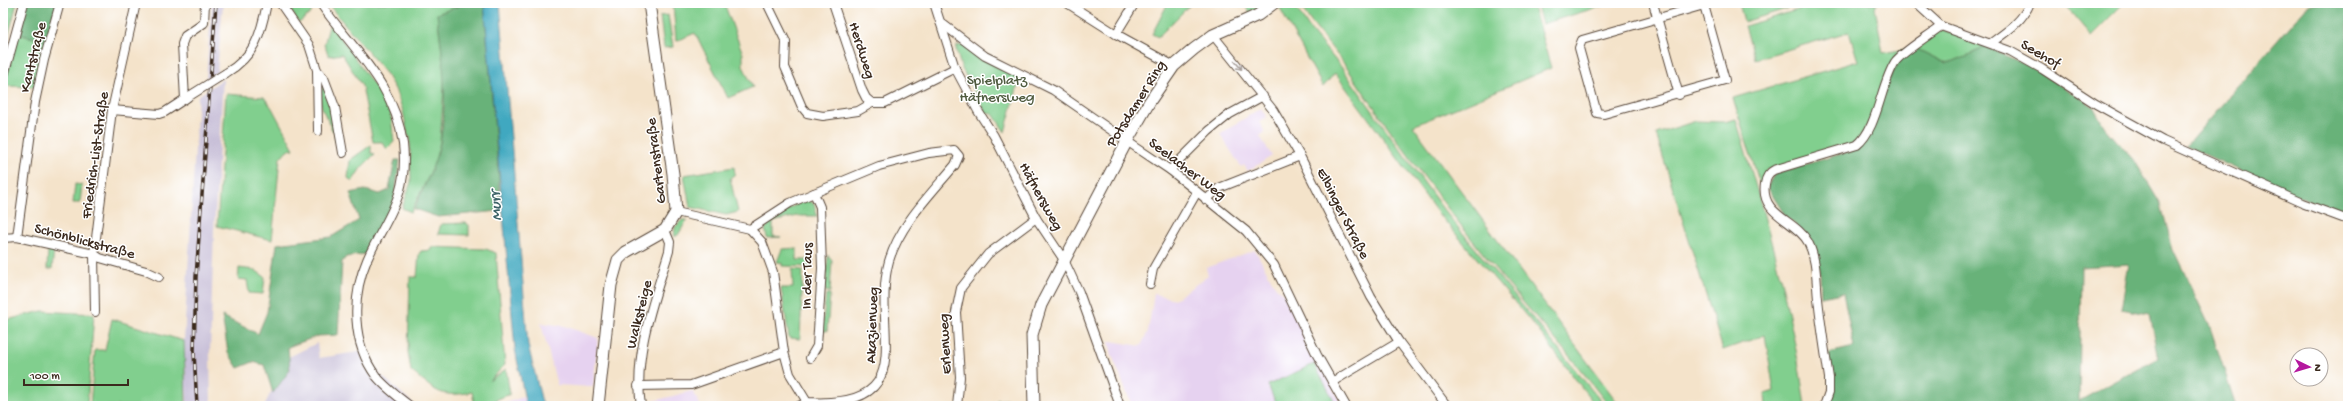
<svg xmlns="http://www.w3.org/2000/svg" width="2351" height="409" viewBox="0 0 2351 409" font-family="'Gochi Hand',sans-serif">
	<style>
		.built { fill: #e6d2f0 }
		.industrial { fill: #c8bfd8 }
		.green { fill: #81cf8e; stroke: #5e7c56 }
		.forest { fill: #68b279; stroke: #526e4c; fill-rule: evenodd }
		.water { fill: #3fa8c0; stroke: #3d696f }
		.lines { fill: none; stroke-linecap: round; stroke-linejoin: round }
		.street-casing { stroke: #574638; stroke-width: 10 }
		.secondary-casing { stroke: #574638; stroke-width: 13 }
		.street { stroke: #fff; stroke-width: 8 }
		.secondary { stroke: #fff; stroke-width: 11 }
		.rail-casing { stroke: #3b2a1e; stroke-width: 3.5 }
		.rail { stroke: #fff; stroke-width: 2; stroke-dasharray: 6; stroke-linecap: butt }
		.street-bridge-casing { stroke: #574638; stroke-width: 10; stroke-linecap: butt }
		.street-bridge { stroke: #fff; stroke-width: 8 }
		.oneway { stroke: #a79f9a }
		.labels { text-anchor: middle; stroke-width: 3; stroke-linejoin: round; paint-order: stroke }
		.street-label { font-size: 15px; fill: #3b2a1e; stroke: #fff }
		.park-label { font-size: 15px; fill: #505c40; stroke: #fff }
		.water-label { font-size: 16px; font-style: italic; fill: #3d6367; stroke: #fff }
	</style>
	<rect width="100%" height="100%" fill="#fff"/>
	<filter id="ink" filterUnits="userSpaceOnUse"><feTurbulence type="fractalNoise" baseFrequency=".025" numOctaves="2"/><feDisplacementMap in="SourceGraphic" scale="8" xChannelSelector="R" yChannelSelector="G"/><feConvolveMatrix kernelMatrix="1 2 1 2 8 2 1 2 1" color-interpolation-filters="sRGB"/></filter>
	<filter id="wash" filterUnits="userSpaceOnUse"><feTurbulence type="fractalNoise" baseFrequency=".012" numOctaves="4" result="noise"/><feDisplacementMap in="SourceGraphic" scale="16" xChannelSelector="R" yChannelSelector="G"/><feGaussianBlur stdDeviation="0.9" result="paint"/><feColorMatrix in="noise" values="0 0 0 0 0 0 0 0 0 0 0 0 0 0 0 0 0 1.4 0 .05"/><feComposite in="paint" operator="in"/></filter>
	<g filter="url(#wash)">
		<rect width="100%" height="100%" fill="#f4e3ca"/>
		<g class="built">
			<path d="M1261 108 1267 118 1259 122 1265 132 1260 136 1272 156 1248 171 1244 165 1241 167 1220 134Z"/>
			<path d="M1255 250 1276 288 1284 293 1342 406H1132L1112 355 1109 342 1111 341 1141 346 1148 331 1154 294 1175 299 1208 276 1206 268Z"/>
			<path d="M541 323 565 326 598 338 593 387 557 385Z"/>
			<path d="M692 391 701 406H645L646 403Z"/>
			<path d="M523 397 526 406H497Z"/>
		</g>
		<g class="industrial">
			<path d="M212 3H223L217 72 206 79Z"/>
			<path d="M223 79 214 230 210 353 211 406H187L184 341 198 96Z"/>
			<path d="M317 343 319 358 365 351 381 375 416 406H264L289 357Z"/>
		</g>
		<g class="green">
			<path d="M3 3H17L3 56Z"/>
			<path d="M286 3H306L312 12 299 23Z"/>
			<path d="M327 3H467L437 14 445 74 440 142 434 165 411 212 402 208 411 182 410 137 408 136 403 111 395 89 384 71Z"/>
			<path d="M673 3H724L743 54V66L753 87 728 98 695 33 676 41Z"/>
			<path d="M1168 3H1179L1184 6 1186 3 1191 4 1158 37 1152 34Z"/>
			<path d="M1243 3H1265L1250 13Z"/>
			<path d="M1283 3H1293L1311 31 1342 68 1443 209 1605 406H1596L1535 326 1437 212 1335 73 1323 87 1279 7Z"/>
			<path d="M1299 3H1532L1551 68 1413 126 1620 406H1609C1580 367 1548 331 1516 294 1456 222 1400 146 1347 68 1332 46 1312 27 1299 3Z"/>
			<path d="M1536 3H1569L1570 5 1577 3H1612L1542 24Z"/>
			<path d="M1739 3H1806L1744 22Z"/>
			<path d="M1820 3H1877L1875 7 1883 53 1906 49 1867 128 1855 143 1767 170 1761 188 1733 98 1858 61 1849 32 1755 59 1745 26Z"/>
			<path d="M2063 3H2124L2091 36Z"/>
			<path d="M668 15 673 47 664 48 660 16Z"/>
			<path d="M330 23 390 108 394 142 387 149 382 142H373L362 86 342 54 329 56 324 45Z"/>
			<path d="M1941 29 1984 46 1980 50 1947 64 1917 49Z"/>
			<path d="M18 34 46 41 35 87 4 86Z"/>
			<path d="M964 45 984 59 1020 78 1005 132 993 114 986 113 961 67 956 49 957 46Z"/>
			<path d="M324 84 333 107 338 142H336L334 131 332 130C327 116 313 99 324 84Z"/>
			<path d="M226 94 264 97 272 108 294 149 287 150 280 158 272 240 217 226Z"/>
			<path d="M1736 119C1764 213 1792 308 1805 406H1766L1765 394 1774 391 1765 335 1723 350 1656 134 1696 121 1724 122Z"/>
			<path d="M371 145V153L375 154 361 168 352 182 348 178 350 160Z"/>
			<path d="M734 167 735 174 730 178 738 212 726 215 690 207 684 175Z"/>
			<path d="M75 184 82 185 80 203H73Z"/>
			<path d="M803 201H809L814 204 817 216H797L773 222V236L781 237 767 238 765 229 774 217Z"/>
			<path d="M682 220H687L678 235 674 237 675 227Z"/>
			<path d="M466 223 469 225V235L438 234 441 224Z"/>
			<path d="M431 247 486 249 496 253 505 365 489 381 506 369 510 394 481 406H475L472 392C439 399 435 390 411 371L408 352 410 277H417L419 254 421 251 431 250Z"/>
			<path d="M797 248V260H813L812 267 782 266V263L777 262 782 249Z"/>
			<path d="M48 249 54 250 52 269H47Z"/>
			<path d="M828 255 832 260 830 292 825 291Z"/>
			<path d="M239 268 255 270 265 277 263 294 249 293 247 280 238 279Z"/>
			<path d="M792 269 803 270 800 339 789 338 781 288H793Z"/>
			<path d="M826 294H830L827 331H822Z"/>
			<path d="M42 311 94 314 87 406H3V321Z"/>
			<path d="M112 319 184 341 186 406H90L95 350H105Z"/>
			<path d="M1314 364 1337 406H1277L1268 385Z"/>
			<path d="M1026 399V406H996L997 400Z"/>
		</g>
		<g class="forest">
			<path d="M27 3H57L46 41 18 34Z"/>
			<path d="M467 3H484V5L499 179V211L438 217 414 209C423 188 435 166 440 143 448 100 443 56 437 14Z"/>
			<path d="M2310 3H2348V217L2294 195 2186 146Z"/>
			<path d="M1984 46 2029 66 2093 106 2104 126 2136 163 2161 205 2173 249 2210 327 2236 406H1828L1832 385 1829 353 1854 347 1843 293 1821 297 1820 271 1814 245 1806 234 1786 217 1767 187 1774 174 1857 149 1891 76 1901 60 1917 49 1947 64 1980 50ZM2129 264 2121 309 2149 314 2158 358 2079 401 2081 267Z"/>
			<path d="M395 160H400L394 202 365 254 346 257 342 262 338 335 318 336 288 347 290 370 273 393 264 365 253 362 238 368 228 352 222 316 258 334 267 312 277 244 331 237 359 220 350 193 365 190 380 194 389 190Z"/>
		</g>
		<path class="water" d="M484 3H500L528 345 543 406H526L515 349Z"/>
	</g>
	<g filter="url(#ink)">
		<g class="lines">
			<defs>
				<g id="street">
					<path d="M280 3 309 45 317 70 324 78 335 107 343 153"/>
					<path d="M320 3C353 50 395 84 403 144 409 197 386 217 367 260 351 297 352 344 376 376 386 388 398 397 410 406"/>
					<path d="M767 3 786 42 785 67 802 107 807 113 823 116 858 111 872 103H885L955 68"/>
					<path d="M833 3 862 90 866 98 872 103"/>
					<path d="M934 3 955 68 978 111 994 136 1036 218 1064 260 1079 292 1120 406"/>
					<path d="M1067 3 1116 34 1174 66"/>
					<path d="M1653 3 1679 95"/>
					<path d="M1916 3 1941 26 2010 51 2042 69 2096 104 2163 141 2302 203 2348 220"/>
					<path d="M1704 5 1725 80 1604 114 1597 113 1579 48 1582 40Z"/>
					<path d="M940 22 985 56 1053 90 1137 148 1170 170 1246 231 1274 265 1317 355 1346 406"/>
					<path d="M1116 34 1135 3"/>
					<path d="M1213 35 1273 110 1300 156 1371 297 1399 342 1447 406"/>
					<path d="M1991 43C2006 32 2023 21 2030 3"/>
					<path d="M317 70 318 131"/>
					<path d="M226 73C255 56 261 34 267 3"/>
					<path d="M3 79 24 3"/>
					<path d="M185 99 182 44 185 36 204 23 205 3"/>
					<path d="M112 110 159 114 165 112 188 97"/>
					<path d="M1170 170 1209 131 1230 114 1263 96"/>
					<path d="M1206 200 1219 188 1300 156"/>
					<path d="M750 229 762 242 773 272 784 352"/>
					<path d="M17 237 35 102 44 60 60 3"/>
					<path d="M3 238 17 237 94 254 100 258 146 271 159 277"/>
					<path d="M1150 284 1153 269 1197 192"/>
					<path d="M95 312 94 254 112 110 136 3"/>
					<path d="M810 358 817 346 822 268 820 207 814 193"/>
					<path d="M1332 382 1399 342"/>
					<path d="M638 386 691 385 784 352 790 374 807 402C925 409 870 329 889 261 900 224 931 194 955 165L959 156 954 150 929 153 879 166 790 203 750 229 676 212"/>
					<path d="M641 406C633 354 654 301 669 251L670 242 665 230"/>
					<path d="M799 406 807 402"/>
					<path d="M957 406 960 377 956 312 961 288 988 254 1036 218"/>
					<path d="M1824 406 1829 392V378C1825 352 1821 326 1818 299 1816 280 1817 260 1808 242 1796 220 1760 215 1765 184 1766 177 1768 173 1774 170L1857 145C1878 128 1880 86 1895 62 1902 52 1930 35 1941 26"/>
				</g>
				<g id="secondary">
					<path d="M598 406 611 285 618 260 626 252 665 230 676 212 673 174 649 3"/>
					<path d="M1034 406 1032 335 1041 305 1127 141 1150 101 1174 66 1194 49 1213 35 1258 15 1274 3"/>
				</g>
			</defs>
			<use href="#street" class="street-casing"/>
			<use href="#secondary" class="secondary-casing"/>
			<use href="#street" class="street"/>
			<use href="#secondary" class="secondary"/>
			<defs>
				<path id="rail" d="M197 406 194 352 196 277 216 3"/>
			</defs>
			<use href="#rail" class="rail-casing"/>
			<use href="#rail" class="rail"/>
			<defs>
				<path id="street-bridge" d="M191 95 226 73"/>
			</defs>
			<use href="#street-bridge" class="street-bridge-casing"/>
			<use href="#street-bridge" class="street-bridge"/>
		</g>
		<defs><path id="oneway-shaft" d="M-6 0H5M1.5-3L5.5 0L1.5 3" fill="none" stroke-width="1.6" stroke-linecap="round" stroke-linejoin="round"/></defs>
		<use class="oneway" href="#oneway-shaft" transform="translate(1238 65) rotate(50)"/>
	</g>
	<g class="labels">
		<g class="street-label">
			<text transform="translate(863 50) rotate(72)" y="5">Herdweg</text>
			<text transform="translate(2041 53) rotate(30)" y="5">Seehof</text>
			<text transform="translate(32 57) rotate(-76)" y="5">Kantstraße</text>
			<text transform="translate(1135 103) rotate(-58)" y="5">Potsdamer Ring</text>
			<text transform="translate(94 155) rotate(-82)" y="5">Friedrich-List-Straße</text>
			<text transform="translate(655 161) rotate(-97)" y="5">Gartenstraße</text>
			<text transform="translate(1188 168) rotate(37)" y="5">Seelacher Weg</text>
			<text transform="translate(1042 196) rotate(61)" y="5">Häfnersweg</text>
			<text transform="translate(1344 213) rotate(63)" y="5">Elbinger Straße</text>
			<text transform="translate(85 240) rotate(15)" y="5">Schönblickstraße</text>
			<text transform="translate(806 276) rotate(-89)" y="5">In der Taus</text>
			<text transform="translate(638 314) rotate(-76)" y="5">Walksteige</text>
			<text transform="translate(871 325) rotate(-88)" y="5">Akazienweg</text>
			<text transform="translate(944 344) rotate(-93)" y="5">Erlenweg</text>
		</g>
		<g class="park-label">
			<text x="997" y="84">Spielplatz<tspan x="997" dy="17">Häfnersweg</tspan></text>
		</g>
		<g class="water-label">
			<text transform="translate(494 206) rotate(-94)" y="6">Murr</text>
		</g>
	</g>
	<rect width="2351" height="409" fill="none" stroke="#fff" stroke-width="16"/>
	<g transform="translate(2309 367) rotate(95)"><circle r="19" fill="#ffffff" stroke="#b1aaa5"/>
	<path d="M0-3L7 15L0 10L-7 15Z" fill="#b5179e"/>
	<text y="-6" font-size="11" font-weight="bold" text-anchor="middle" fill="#3b2a1e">N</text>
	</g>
	<path d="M24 379v6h104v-6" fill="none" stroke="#3b2a1e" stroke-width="2"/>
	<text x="30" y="379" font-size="12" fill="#3b2a1e" stroke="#ffffff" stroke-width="3" paint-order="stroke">100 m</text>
</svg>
